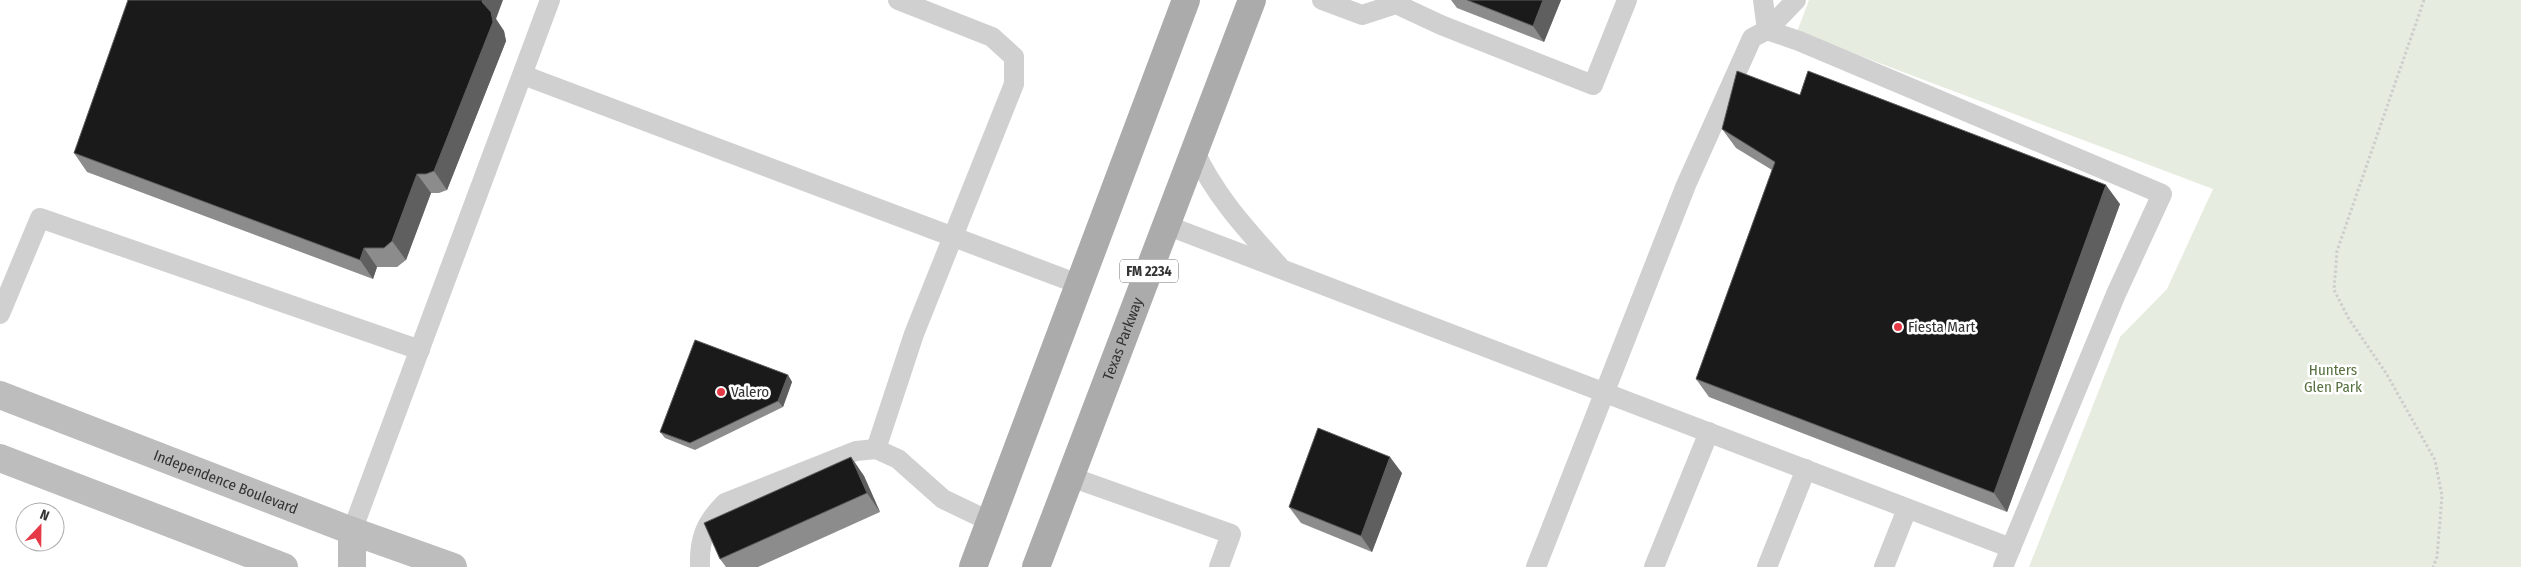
<svg xmlns="http://www.w3.org/2000/svg" width="2521" height="567" viewBox="0 0 2521 567" font-family="'Fira Sans Condensed',sans-serif">
	<style>
		.green { fill: #e6ecdf }
		.lines { fill: none; stroke-linecap: round; stroke-linejoin: round }
		.path { stroke: #cdcdcd; stroke-width: 3; stroke-dasharray: 2.5 2.5; stroke-linecap: butt }
		.service { stroke: #d0d0d0; stroke-width: 20 }
		.secondary { stroke: #bdbdbd; stroke-width: 28 }
		.primary { stroke: #ababab; stroke-width: 28 }
		.wall { fill: #8c8c8c }
		.shaded-wall { fill: #5f5f5f }
		.building { fill: #1a1a1a; stroke: #5f5f5f }
		.poi-dot { fill: #e63946; stroke: #fff; stroke-width: 2 }
		.labels { text-anchor: middle; stroke-width: 5; stroke-linejoin: round; paint-order: stroke }
		.shield { fill: #fff; stroke: #707070; stroke-width: 1 }
		.shield-label { font-size: 14px; font-weight: bold; fill: #333 }
		.poi-label { font-size: 15px; fill: #333; stroke: #fff; text-anchor: start }
		.street-label { font-size: 15px; fill: #333; stroke: #fff }
		.park-label { font-size: 15px; fill: #56703f; stroke: #fff }
	</style>
	<rect width="100%" height="100%" fill="#fff"/>
	<path class="green" d="M1809 0H2521V567H2029L2120 337 2167 289 2213 189 1797 32Z"/>
	<g class="lines">
		<path class="path" d="M2424 0 2337 251 2334 290 2349 319 2386 373 2435 460 2442 496 2437 557 2433 567"/>
		<g class="service">
			<path d="M1322 0 1362 15 1396 4 1441 25 1593 85 1627 0"/>
			<path d="M1763 0 1767 30"/>
			<path d="M1767 30 1796 0"/>
			<path d="M523 75 1081 285"/>
			<path d="M1194 150C1215 196 1246 229 1279 266"/>
			<path d="M1166 225 2011 548"/>
			<path d="M0 314 40 218 420 350"/>
			<path d="M876 449 914 334 1014 84V57L992 37 898 0"/>
			<path d="M1071 477 1231 534 1219 567"/>
			<path d="M352 531 550 0"/>
			<path d="M700 567C699 539 705 523 725 503L856 451 876 449 898 459 943 499 991 522"/>
			<path d="M1536 567 1686 185 1752 38 1767 30 1799 41 2162 194 2116 294 2003 567"/>
			<path d="M1654 567 1709 432"/>
			<path d="M1767 567 1806 469"/>
			<path d="M1884 567 1907 509"/>
		</g>
		<g class="secondary">
			<path id="s1" d="M0 395 352 531 453 567"/>
			<path d="M0 458 284 567"/>
			<path d="M352 567V531"/>
		</g>
		<g class="primary">
			<path d="M973 567 1186 0"/>
			<path id="s2" d="M1036 567 1252 0"/>
		</g>
	</g>
	<g class="wall">
		<path d="M1451 0H1561L1544 42 1457 8Z"/>
		<path d="M496 19 504 31 506 41 447 190 439 193H431L406 260 397 267H377L373 279 87 172 74 153Z"/>
		<path d="M1800 95 2120 204 2007 512 1709 397 1696 379 1772 170 1736 148 1722 129Z"/>
		<path d="M788 375 792 382 783 407 695 450 665 438 660 432Z"/>
		<path d="M851 457 864 476 880 512 758 567H726L720 559Z"/>
		<path d="M1402 473 1372 552 1301 523 1289 507Z"/>
	</g>
	<g class="shaded-wall">
		<path d="M483 0H503L496 19 504 31 506 41 447 190 434 171Z"/>
		<path d="M1543 0H1561L1544 42 1533 26Z"/>
		<path d="M417 174 431 193 406 260 392 241Z"/>
		<path d="M2106 185 2120 204 2007 512 1994 493Z"/>
		<path d="M364 248 377 267 373 279 360 260Z"/>
		<path d="M788 375 792 382 783 407 778 401Z"/>
		<path d="M851 457 864 476 880 512 867 493Z"/>
		<path d="M1390 457 1402 473 1372 552 1361 536Z"/>
	</g>
	<g class="building">
		<path d="M128 0H483L482 2 491 12 493 22 434 171 426 174H417L392 241 384 248H364L360 260 74 153Z"/>
		<path d="M1467 0H1543L1533 26Z"/>
		<path d="M1737 71 1800 95 1808 71 2106 185 1994 493 1696 379 1775 162 1722 129Z"/>
		<path d="M695 340 788 375 778 401 690 443 660 432Z"/>
		<path d="M1318 428 1390 457 1361 536 1289 507Z"/>
		<path d="M851 457 867 493 720 559 704 523Z"/>
	</g>
	<g class="poi-dot">
		<circle cx="1898" cy="327" r="5"/>
		<circle cx="721" cy="392" r="5"/>
	</g>
	<g class="labels">
		<rect class="shield" x="1120" y="259.5" width="58" height="23" rx="4"/>
		<g class="shield-label">
			<text x="1149" y="276">FM 2234</text>
		</g>
		<g class="poi-label">
			<text x="1908" y="332">Fiesta Mart</text>
			<text x="731" y="397">Valero</text>
		</g>
		<g class="street-label">
			<text dy="5" stroke="none"><textPath href="#s2" startOffset="244">Texas Parkway</textPath></text>
			<text dy="5" stroke="none"><textPath href="#s1" startOffset="242">Independence Boulevard</textPath></text>
		</g>
		<g class="park-label">
			<text x="2333" y="375">Hunters<tspan x="2333" dy="17">Glen Park</tspan></text>
		</g>
	</g>
	<g transform="translate(40 527) rotate(22)"><circle r="24" fill="#ffffff" stroke="#adadad"/>
	<path d="M0-4L9 19L0 12L-9 19Z" fill="#e63946"/>
	<text y="-8" font-size="14" font-weight="bold" text-anchor="middle" fill="#333333">N</text>
	</g>
</svg>
